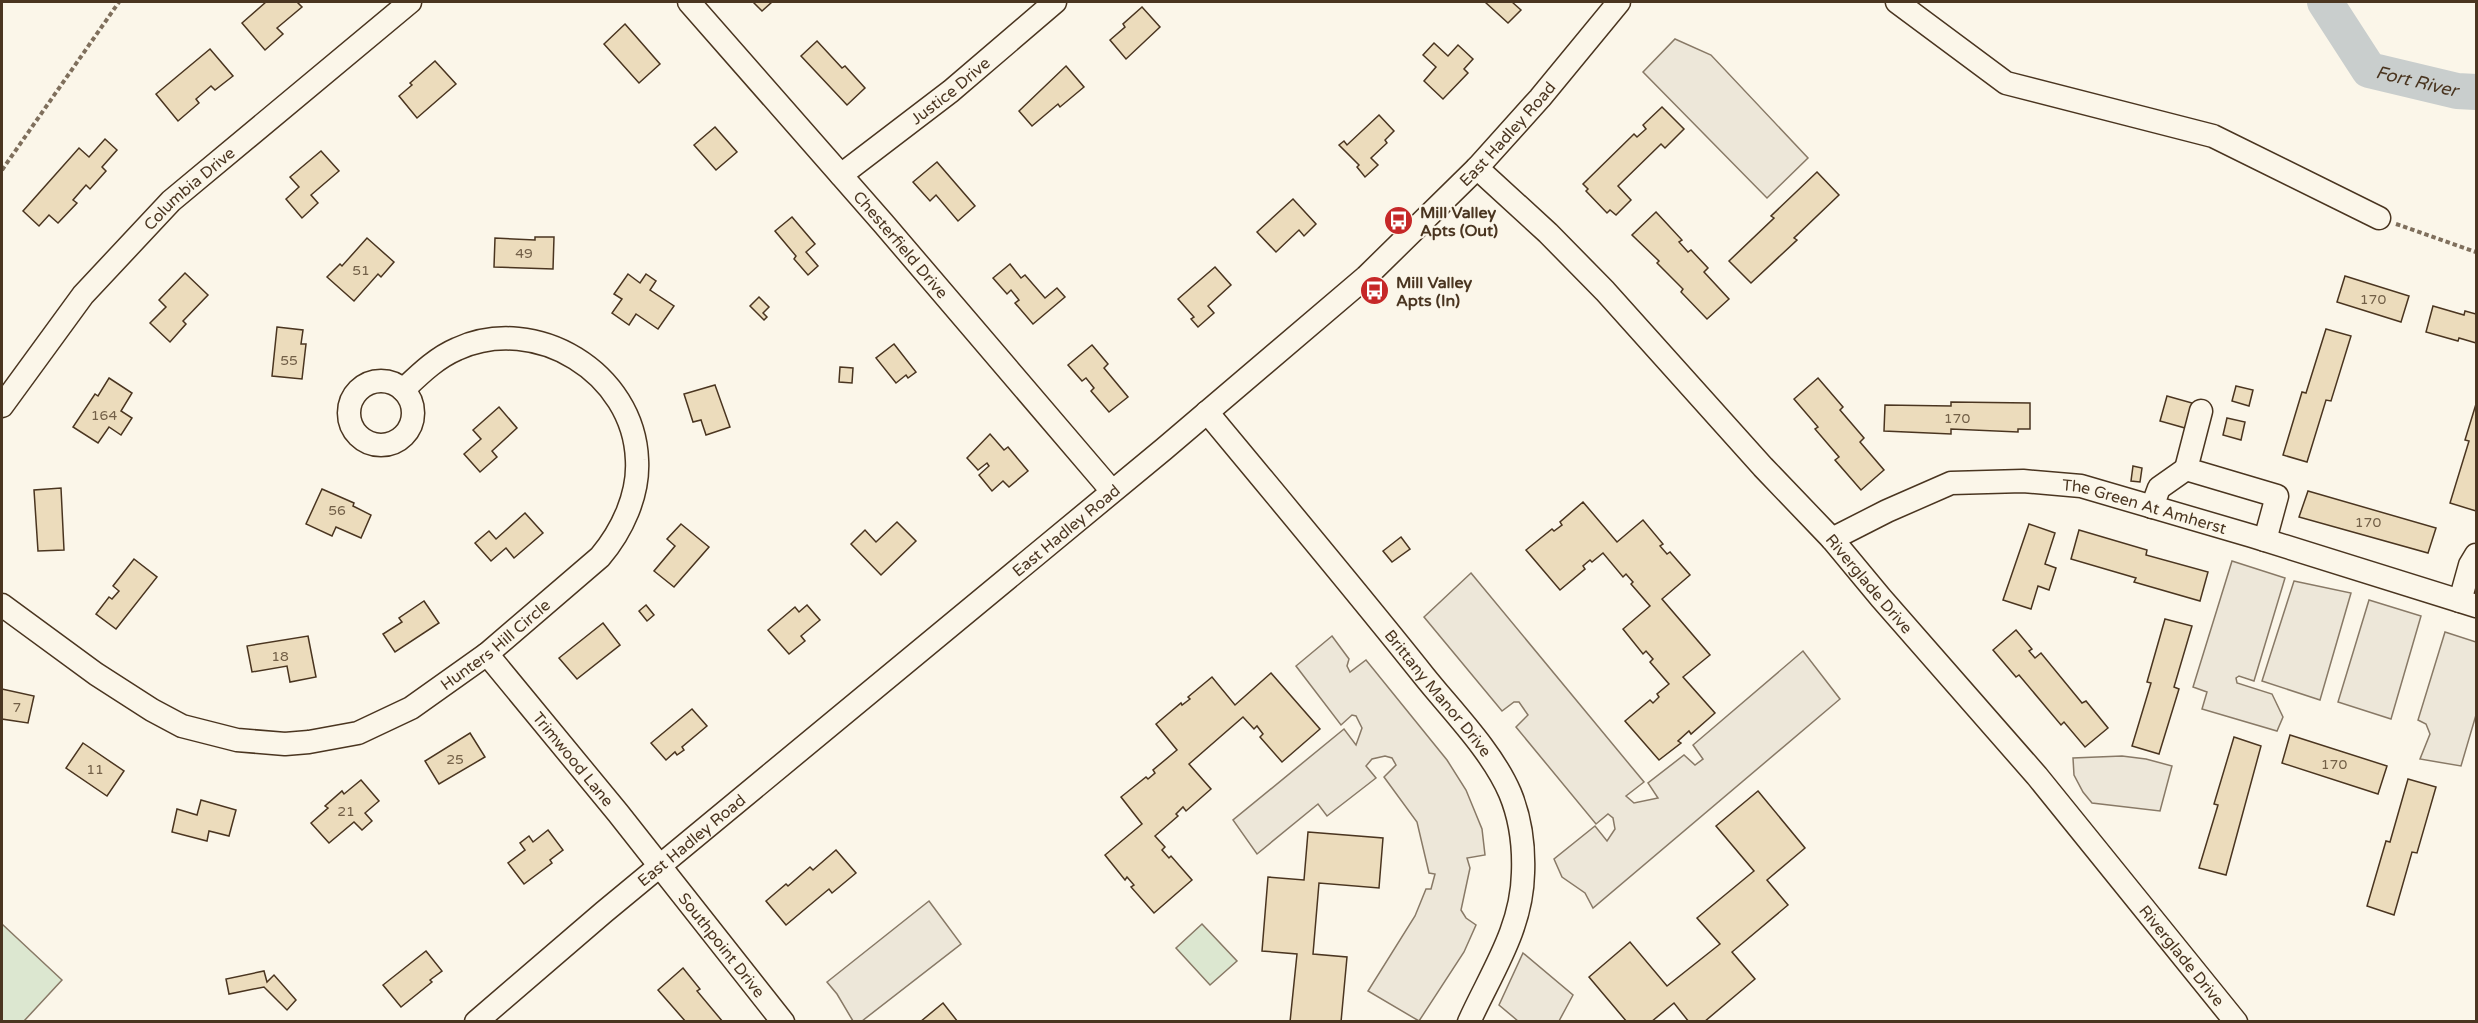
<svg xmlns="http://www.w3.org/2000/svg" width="2478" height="1023" viewBox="0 0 2478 1023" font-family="'Varela Round',sans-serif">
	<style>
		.green { fill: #dce7d0; stroke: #887966; stroke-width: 1.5 }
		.parking { fill: #ede7d9; stroke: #887966; stroke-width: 1.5 }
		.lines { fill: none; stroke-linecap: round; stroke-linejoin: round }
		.river { stroke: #c9cecd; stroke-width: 36 }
		.building { fill: #ecdcbc; stroke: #4a3520; stroke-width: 1.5 }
		.minor-casing { stroke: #4a3520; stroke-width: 25 }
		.path { stroke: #7f6f5c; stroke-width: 4; stroke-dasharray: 4.5 3; stroke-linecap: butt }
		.minor { stroke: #fbf6e9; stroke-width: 22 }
		.labels { text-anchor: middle; stroke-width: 4.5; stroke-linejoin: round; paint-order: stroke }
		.number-label { font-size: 14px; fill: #725f47 }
		.street-label { font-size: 16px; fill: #4a3520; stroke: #fbf6e9 }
		.poi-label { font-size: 16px; font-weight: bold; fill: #4a3520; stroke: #fbf6e9; text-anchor: start }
		.water-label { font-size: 18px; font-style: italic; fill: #4a3520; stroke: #fbf6e9 }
	</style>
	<rect width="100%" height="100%" fill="#fbf6e9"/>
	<g class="green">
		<path d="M2 924 62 980 24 1021H2Z"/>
		<path d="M1202 924 1237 961 1210 985 1176 948Z"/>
	</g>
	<g class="parking">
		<path d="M1675 39 1711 55 1808 158 1767 198 1643 72Z"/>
		<path d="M2232 561 2285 578 2254 681 2239 676 2236 678 2237 683 2272 694 2283 717 2277 731 2202 709 2207 692 2193 687Z"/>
		<path d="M1471 573 1644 782 1626 796 1634 803 1658 798 1648 783 1684 755 1695 765 1703 759 1693 745 1803 651 1840 699 1593 908 1585 893 1562 877 1554 859 1595 826 1607 841 1615 829 1613 818 1608 814 1596 824 1516 727 1528 715 1519 702H1514L1502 711 1424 617Z"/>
		<path d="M2294 581 2351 593 2320 700 2262 681Z"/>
		<path d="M2369 600 2421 616 2391 719 2338 702Z"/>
		<path d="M2445 632 2476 642V715L2461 766 2420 759 2430 734 2426 724 2418 720Z"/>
		<path d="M1332 636 1349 659 1347 666 1350 672 1366 660 1447 760 1466 790 1482 829 1485 855 1467 858 1470 868 1461 910 1466 918 1476 925 1464 952 1419 1021 1368 991 1415 916 1426 889H1431L1435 874 1429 873 1417 822 1384 777 1396 765 1392 758 1385 756 1372 759 1366 766 1376 778 1327 816 1318 804 1257 854 1233 820 1344 729 1356 745 1362 728 1356 716 1352 715 1341 725 1296 666Z"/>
		<path d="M2122 756 2146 759 2172 766 2160 811 2092 803 2083 792 2074 775 2073 758Z"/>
		<path d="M929 901 961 944 862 1021H853L837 994 827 982Z"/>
		<path d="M1523 953 1573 995 1559 1021H1518L1499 1005Z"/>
	</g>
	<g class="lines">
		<path class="river" id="s1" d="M2325 2 2369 70 2457 91 2476 92"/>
	</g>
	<g class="building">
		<path d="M266 2H297L302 7 277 28 283 34 265 50 242 23Z"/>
		<path d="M753 2H772L762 11Z"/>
		<path d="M1485 2H1512L1521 10 1508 23Z"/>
		<path d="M1142 7 1160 27 1126 59 1110 40 1125 27 1123 24Z"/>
		<path d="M625 24 660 64 639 83 604 44Z"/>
		<path d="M817 41 842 68 845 66 865 88 847 105 801 56Z"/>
		<path d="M1434 43 1448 56 1458 45 1473 59 1464 69 1468 73 1443 99 1424 81 1436 67 1423 55Z"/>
		<path d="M210 49 233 76 215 90 211 86 196 99 199 103 178 121 156 94Z"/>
		<path d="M435 61 456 84 417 118 399 96 412 85 410 83Z"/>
		<path d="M1066 66 1084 87 1060 107 1058 104 1032 126 1019 111Z"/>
		<path d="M1662 107 1684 129 1665 148 1661 144 1618 186 1631 200 1616 215 1610 210 1607 213 1586 191 1588 189 1583 184 1634 134 1637 137 1646 129 1643 125Z"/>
		<path d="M1379 115 1394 131 1385 140 1387 143 1371 158 1378 165 1365 177 1357 167 1359 165 1339 145 1344 141 1347 145Z"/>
		<path d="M715 127 737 152 716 170 694 145Z"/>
		<path d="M105 139 117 150 102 167 106 171 90 189 86 185 73 200 77 203 58 223 49 215 39 226 23 211 79 148 89 157Z"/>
		<path d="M321 151 339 171 311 195 318 203 302 218 286 199 299 187 290 177Z"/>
		<path d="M937 162 975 206 958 221 936 195 930 201 913 182Z"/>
		<path d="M1817 172 1839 195 1794 238 1797 240 1751 283 1729 261 1774 218 1771 216Z"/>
		<path d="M1293 199 1316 224 1304 236 1299 230 1276 252 1257 232Z"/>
		<path d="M1656 212 1682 240 1679 242 1688 252 1691 250 1708 268 1704 272 1729 299 1707 319 1681 292 1683 289 1657 263 1659 261 1632 235Z"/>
		<path d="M792 217 815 244 806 252 818 266 808 275 794 259 796 256 775 231Z"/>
		<path d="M535 237H554L553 269 494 267 495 238 535 240Z"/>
		<path d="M367 238 394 262 381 277 378 274 354 301 327 277 340 264 342 266Z"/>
		<path d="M1010 264 1021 278 1025 275 1045 298 1057 288 1065 297 1033 324 1015 303 1019 300 1011 290 1007 294 993 278Z"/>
		<path d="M1215 267 1231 285 1208 306 1214 313 1198 327 1191 319 1194 317 1178 299Z"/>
		<path d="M185 273 208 295 183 321 186 324 170 342 150 323 166 307 159 300Z"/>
		<path d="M628 274 640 283 646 274 656 281 650 290 674 306 658 329 636 314 629 325 612 313 622 299 614 294Z"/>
		<path d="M2345 276 2409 296 2401 322 2337 302Z"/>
		<path d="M759 297 769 307 763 313 767 317 764 320 750 306Z"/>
		<path d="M2433 306 2464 315 2465 311 2476 314V343L2459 338 2458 341 2426 332Z"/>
		<path d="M277 327 303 330 301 344H306L302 379 272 376Z"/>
		<path d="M2326 329 2351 336 2331 401 2326 400 2307 462 2283 455 2302 392 2306 393Z"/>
		<path d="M894 344 916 372 908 378 906 375 896 383 876 358Z"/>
		<path d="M1092 345 1108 364 1104 368 1128 397 1109 412 1091 391 1094 388 1086 378 1082 381 1068 365Z"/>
		<path d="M840 367 853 368 852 383 839 382Z"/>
		<path d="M109 378 132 393 121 411 132 418 121 435 109 427 98 443 73 427 95 394 98 396Z"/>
		<path d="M1818 378 1843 407 1840 410 1864 438 1860 442 1884 470 1861 490 1835 460 1839 457 1815 429 1818 427 1794 399Z"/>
		<path d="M715 385 730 427 706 435 701 420 693 422 684 394Z"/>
		<path d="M2236 386 2253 390 2249 406 2232 401Z"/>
		<path d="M2167 396 2192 403 2185 428 2160 421Z"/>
		<path d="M1951 402 2030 403V429H2018V432L1951 429V434L1884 431 1885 405 1951 406Z"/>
		<path d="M2476 404V511L2450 503 2469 441 2465 440Z"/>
		<path d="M499 407 517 428 492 451 497 457 480 472 464 454 481 439 473 430Z"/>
		<path d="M2227 418 2245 422 2241 440 2223 435Z"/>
		<path d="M990 434 1004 450 1008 447 1028 471 1009 487 1003 481 992 491 979 475 989 466 987 463 978 470 967 458Z"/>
		<path d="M2133 466 2142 468 2140 482 2131 481Z"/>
		<path d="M61 488 64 550 38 551 34 490Z"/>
		<path d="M322 489 354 503 353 506 371 515 361 538 336 527 332 536 306 524Z"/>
		<path d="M2308 491 2436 528 2428 553 2299 517Z"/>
		<path d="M1583 502 1617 542 1643 520 1663 544 1660 546 1667 554 1670 552 1690 575 1662 599 1710 655 1683 677 1715 713 1691 734 1689 731 1678 741 1681 743 1659 760 1625 721 1650 700 1653 703 1659 697 1657 694 1669 684 1650 662 1653 659 1646 651 1643 654 1623 629 1650 606 1631 584 1633 582 1626 574 1623 577 1603 553 1592 562 1590 560 1583 566 1585 569 1560 590 1526 550 1552 529 1554 531 1562 525 1560 522Z"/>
		<path d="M525 513 543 533 514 558 506 548 491 561 475 543 489 531 496 539Z"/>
		<path d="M897 522 916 541 881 575 851 544 865 530 876 542Z"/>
		<path d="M681 524 709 547 674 587 654 571 675 546 667 539Z"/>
		<path d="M2029 524 2055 533 2045 564 2056 568 2049 590 2038 586 2031 609 2003 600Z"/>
		<path d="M2079 530 2147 550 2146 555 2208 572 2200 601 2134 582 2136 578 2071 559Z"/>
		<path d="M1401 537 1410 549 1392 562 1383 551Z"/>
		<path d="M134 559 157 577 116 629 96 614 109 597 112 599 119 591 113 586Z"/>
		<path d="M424 601 439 623 395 652 383 634 402 622 399 618Z"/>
		<path d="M646 605 654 615 647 621 639 611Z"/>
		<path d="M807 605 820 620 801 636 805 641 789 654 768 630 795 607 799 612Z"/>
		<path d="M2165 619 2192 626 2174 687 2179 689 2159 754 2132 746 2151 683 2147 682Z"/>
		<path d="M603 623 620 645 577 679 559 658Z"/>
		<path d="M2016 630 2032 649 2029 651 2035 658 2041 653 2082 703 2086 701 2108 728 2085 747 2064 722 2061 725 2019 675 2016 677 1993 650Z"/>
		<path d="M308 636 316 677 290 682 287 666 252 672 247 646Z"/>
		<path d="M1271 673 1320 729 1282 762 1260 737 1263 734 1257 726 1254 729 1243 717 1189 764 1211 789 1186 811 1183 807 1176 814 1178 816 1155 836 1165 847 1162 850 1169 858 1171 856 1192 880 1154 913 1131 887 1134 885 1127 877 1125 880 1105 855 1142 824 1121 797 1146 777 1148 779 1155 773 1153 770 1177 750 1156 724 1181 703 1182 705 1190 699 1188 697 1212 677 1235 705Z"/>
		<path d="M2 689 34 696 28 723 2 719Z"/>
		<path d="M692 709 707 726 682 747 684 750 677 755 675 752 666 760 651 743Z"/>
		<path d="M470 733 485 757 439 784 425 761Z"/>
		<path d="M2290 735 2387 766 2378 794 2282 763Z"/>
		<path d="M2234 737 2261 746 2226 875 2199 868 2218 805 2214 804Z"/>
		<path d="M83 743 124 771 107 796 66 768Z"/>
		<path d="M2408 779 2436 787 2417 853 2412 852 2394 915 2367 906 2386 841 2390 842Z"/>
		<path d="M361 780 379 801 365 813 372 821 362 830 354 822 329 843 311 823 328 808 325 806 342 791 344 794Z"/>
		<path d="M1758 791 1805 848 1767 880 1788 905 1732 952 1755 979 1704 1022H1689L1674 1003 1651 1022H1627L1589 977 1630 942 1667 986 1720 944 1697 918 1754 871 1716 826Z"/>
		<path d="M201 800 236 810 229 836 209 831 207 841 172 832 177 809 197 815Z"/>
		<path d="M548 830 563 850 550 860 552 863 524 884 508 863 525 850 520 843 529 836 533 842Z"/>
		<path d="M1308 832 1383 838 1379 888 1319 883 1313 954 1347 957 1341 1022H1290L1297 954 1262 951 1268 877 1304 880Z"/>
		<path d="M836 850 856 873 832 893 829 889 786 925 766 901 786 884 788 886 810 867 813 870Z"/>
		<path d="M426 951 442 971 430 980 432 982 401 1007 383 985Z"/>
		<path d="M683 968 700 989 697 991 723 1022H686L658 990Z"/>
		<path d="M264 971 267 982 274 975 296 1000 287 1010 264 987 229 994 226 979Z"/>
		<path d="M943 1003 958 1022H920Z"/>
	</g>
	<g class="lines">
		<defs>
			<g id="minor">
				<path id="s2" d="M689 2 883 223 1112 491"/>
				<path d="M1897 2 2006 83 2213 136 2379 218"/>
				<path id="s3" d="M1477 168 1548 233 1605 291 1763 467 1832 539 1881 598 2037 776 2236 1022"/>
				<path id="s4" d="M841 175 951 91 1055 2"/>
				<circle cx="381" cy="413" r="32"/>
				<path id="s5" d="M2 406 83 295 171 201 410 2"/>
				<path d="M2201 411 2186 469 2277 496 2265 540"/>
				<path id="s6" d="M1207 412C1280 500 1353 587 1424 676 1452 711 1492 751 1510 793 1520 817 1524 847 1523 873 1522 929 1491 973 1469 1022"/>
				<path d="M2152 507 2159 488 2186 469"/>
				<path id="s7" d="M1832 539 1887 511 1951 483 2023 481 2081 486 2252 536 2476 606"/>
				<path d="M2460 601 2470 565 2476 555"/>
				<path id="s8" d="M2 605 96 674 152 710 182 726 237 740 285 744 309 742 358 733 411 708 487 654 600 557C622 531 639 495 637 460 634 373 536 313 457 349 436 358 420 374 403 390"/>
				<path id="s9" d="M487 654 618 813 783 1022"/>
				<path id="s10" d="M476 1022 604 912 1164 449 1366 277 1477 168 1540 98 1619 2"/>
			</g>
		</defs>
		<use href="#minor" class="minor-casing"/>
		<g class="path">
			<path d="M2 170 119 2"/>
			<path d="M2396 224 2476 252"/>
		</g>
		<use href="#minor" class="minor"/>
	</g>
	<defs>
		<symbol id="bus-disc" viewBox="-11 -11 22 22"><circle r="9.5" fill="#c62828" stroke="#fbf6e9"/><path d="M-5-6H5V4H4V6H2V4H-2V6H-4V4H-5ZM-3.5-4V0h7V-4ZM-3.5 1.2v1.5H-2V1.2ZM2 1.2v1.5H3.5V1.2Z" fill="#fff"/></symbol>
	</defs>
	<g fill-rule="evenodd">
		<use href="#bus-disc" x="1382" y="204" width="33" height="33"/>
		<use href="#bus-disc" x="1358" y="274" width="33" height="33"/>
	</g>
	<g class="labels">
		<g class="number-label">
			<text x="524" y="258">49</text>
			<text x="361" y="275">51</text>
			<text x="2373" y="304">170</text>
			<text x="289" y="365">55</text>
			<text x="104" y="420">164</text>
			<text x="1957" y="423">170</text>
			<text x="337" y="515">56</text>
			<text x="2368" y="527">170</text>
			<text x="280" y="661">18</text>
			<text x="17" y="712">7</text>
			<text x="455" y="764">25</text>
			<text x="2334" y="769">170</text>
			<text x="95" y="774">11</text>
			<text x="346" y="816">21</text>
		</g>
		<g class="street-label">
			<text dy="6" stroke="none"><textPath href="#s4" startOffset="138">Justice Drive</textPath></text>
			<text dy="6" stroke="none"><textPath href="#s10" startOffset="1362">East Hadley Road</textPath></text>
			<text dy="6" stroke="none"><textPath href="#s5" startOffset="288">Columbia Drive</textPath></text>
			<text dy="6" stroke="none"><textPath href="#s2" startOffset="322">Chesterfield Drive</textPath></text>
			<text dy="6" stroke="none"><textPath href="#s7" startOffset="328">The Green At Amherst</textPath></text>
			<text dy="6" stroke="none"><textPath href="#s10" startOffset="768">East Hadley Road</textPath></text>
			<text dy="6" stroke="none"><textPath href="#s3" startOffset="572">Riverglade Drive</textPath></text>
			<text dy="6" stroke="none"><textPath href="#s8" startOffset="560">Hunters Hill Circle</textPath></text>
			<text dy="6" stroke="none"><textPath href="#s6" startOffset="364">Brittany Manor Drive</textPath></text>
			<text dy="6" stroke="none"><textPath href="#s9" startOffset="136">Trimwood Lane</textPath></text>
			<text dy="6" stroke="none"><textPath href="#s10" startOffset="282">East Hadley Road</textPath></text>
			<text dy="6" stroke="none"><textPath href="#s9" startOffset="374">Southpoint Drive</textPath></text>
			<text dy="6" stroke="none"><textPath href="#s3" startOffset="1058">Riverglade Drive</textPath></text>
		</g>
		<g class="poi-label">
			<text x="1420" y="218">Mill Valley<tspan x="1420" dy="18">Apts (Out)</tspan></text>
			<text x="1396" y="288">Mill Valley<tspan x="1396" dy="18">Apts (In)</tspan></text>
		</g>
		<g class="water-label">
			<text dy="6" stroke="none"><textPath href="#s1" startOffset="130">Fort River</textPath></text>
		</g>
	</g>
	<rect width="2478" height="1023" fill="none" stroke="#4a3520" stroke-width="6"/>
</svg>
